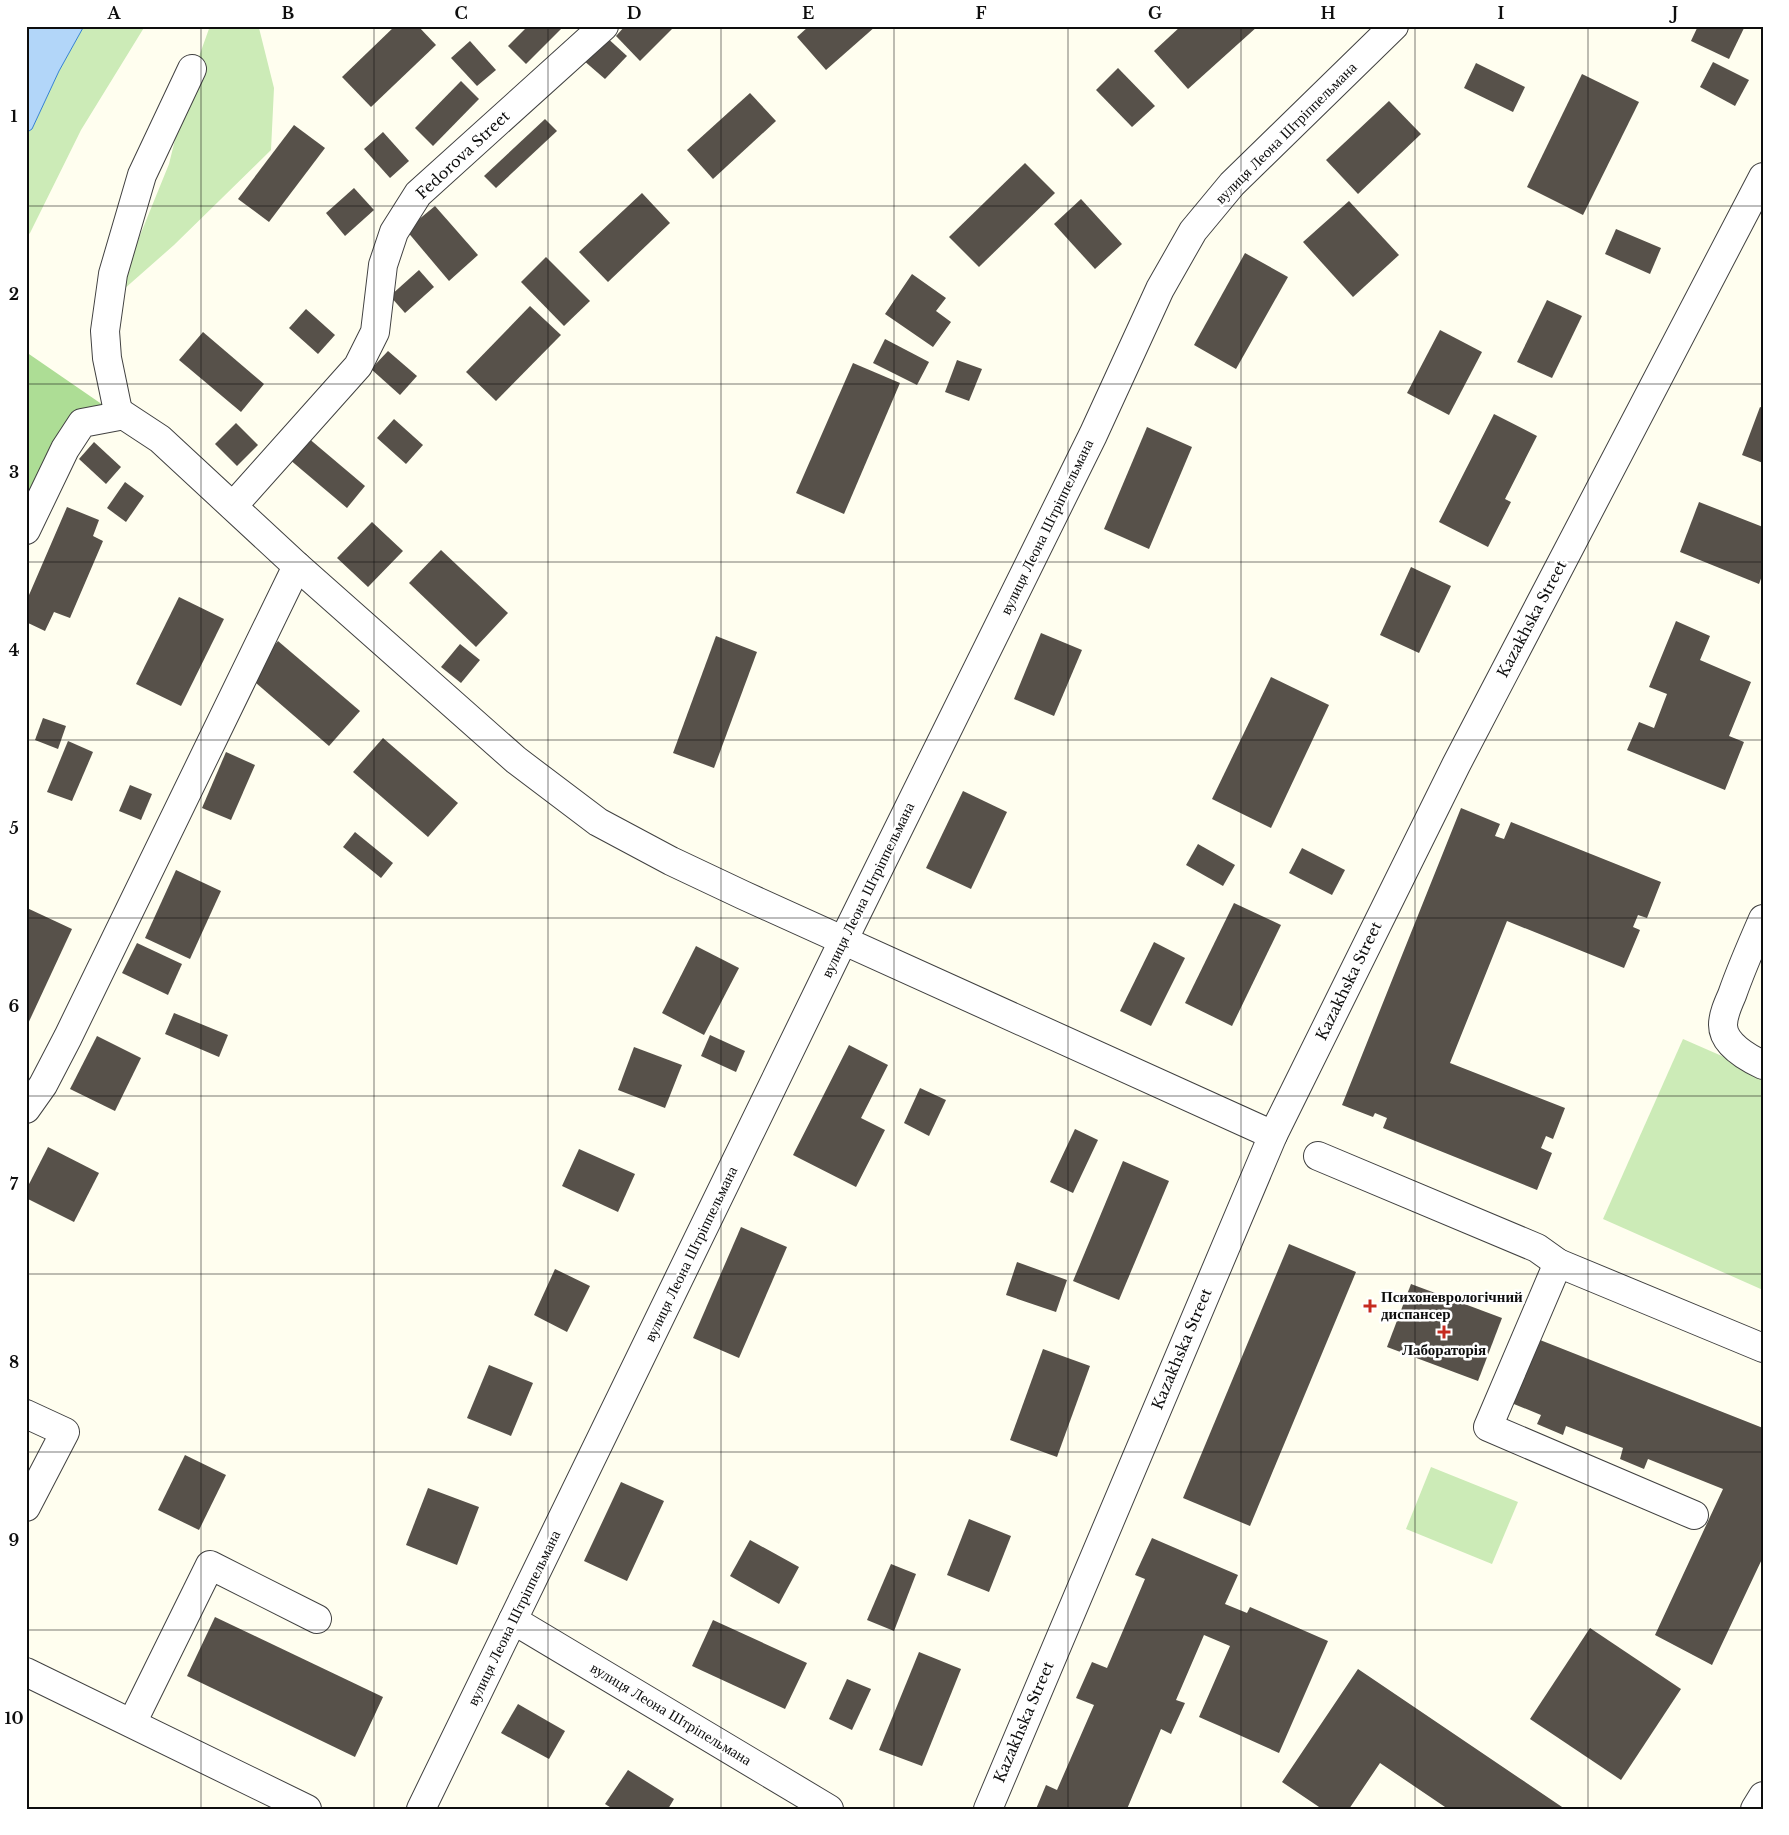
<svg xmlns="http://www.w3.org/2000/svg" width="1789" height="1835" viewBox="0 0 1789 1835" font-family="'Libre Baskerville',serif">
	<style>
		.green { fill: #ccebb7 }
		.forest { fill: #addd95 }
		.water { fill: #b2d6f9; stroke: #3582d3 }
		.building { fill: #57514a }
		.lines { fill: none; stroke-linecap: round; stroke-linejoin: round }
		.minor-casing { stroke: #414141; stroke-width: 30 }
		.minor { stroke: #fff; stroke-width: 28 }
		.grid { fill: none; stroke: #0e0e0e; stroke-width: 1; stroke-opacity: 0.55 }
		.poi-dot { fill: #c52b20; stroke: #fff; stroke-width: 2 }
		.labels { text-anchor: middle; stroke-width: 5; stroke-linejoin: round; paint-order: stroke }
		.street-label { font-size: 15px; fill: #0e0e0e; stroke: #fff }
		.poi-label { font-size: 15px; font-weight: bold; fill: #0e0e0e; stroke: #fff; text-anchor: start }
		.neatline { fill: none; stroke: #0e0e0e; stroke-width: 2 }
		.grid-label { font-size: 16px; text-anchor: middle; font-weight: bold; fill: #0e0e0e }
	</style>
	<rect width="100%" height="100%" fill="#fffeef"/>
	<g class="green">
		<path d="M84 26H145L81 130 30 233 26 237V133L32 129 59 71Z"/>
		<path d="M210 26H261L259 28 274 88 271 150 174 245 115 297 169 164 188 87Z"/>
		<path d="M1683 1039 1763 1074V1290L1603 1219Z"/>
		<path d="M1431 1467 1518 1502 1492 1564 1406 1529Z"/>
	</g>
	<path class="forest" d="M26 352 119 416 81 423 26 530Z"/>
	<path class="water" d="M26 26H84L59 71 32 129 26 133Z"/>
	<g class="building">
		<path d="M395 26H418L436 45 371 107 342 77Z"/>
		<path d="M528 26H564L526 64 508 46Z"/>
		<path d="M625 26H675L640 61 616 36Z"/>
		<path d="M809 26H876L826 70 797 37Z"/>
		<path d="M1181 26H1258L1188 89 1154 51Z"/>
		<path d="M1698 26H1745L1729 59 1691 41Z"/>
		<path d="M604 35 627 56 605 79 583 60Z"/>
		<path d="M470 41 496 70 477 86 451 58Z"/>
		<path d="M1713 62 1749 80 1735 106 1700 87Z"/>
		<path d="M1476 63 1525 87 1513 112 1464 88Z"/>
		<path d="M1118 68 1155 106 1132 127 1096 90Z"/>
		<path d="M1582 74 1639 102 1583 215 1527 187Z"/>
		<path d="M461 81 479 99 433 146 415 128Z"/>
		<path d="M750 93 776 121 713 179 687 150Z"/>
		<path d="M1389 101 1421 134 1358 194 1326 160Z"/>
		<path d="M545 119 557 131 496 188 484 176Z"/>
		<path d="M294 125 325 148 269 222 238 199Z"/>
		<path d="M383 132 409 161 390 178 364 149Z"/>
		<path d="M1025 163 1055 193 979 267 949 237Z"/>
		<path d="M354 188 374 210 345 236 326 213Z"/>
		<path d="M642 193 670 223 608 282 579 252Z"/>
		<path d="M1081 199 1122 244 1095 269 1054 224Z"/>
		<path d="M1349 201 1399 255 1353 297 1303 242Z"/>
		<path d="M435 206 478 255 449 281 406 230Z"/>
		<path d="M1616 229 1661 248 1650 274 1605 254Z"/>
		<path d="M1245 253 1288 277 1236 369 1194 345Z"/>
		<path d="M546 257 590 301 564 326 521 282Z"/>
		<path d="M419 270 434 287 405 313 390 296Z"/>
		<path d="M912 274 946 298 936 311 951 322 933 347 885 314Z"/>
		<path d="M1547 300 1582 316 1552 378 1517 362Z"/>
		<path d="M530 306 561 335 496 401 466 372Z"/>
		<path d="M306 309 335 335 318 354 289 328Z"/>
		<path d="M1440 330 1482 352 1449 415 1407 393Z"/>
		<path d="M203 332 264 384 241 412 179 360Z"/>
		<path d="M885 339 929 362 917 385 873 363Z"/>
		<path d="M388 351 417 376 400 395 371 369Z"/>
		<path d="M957 360 982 369 969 401 945 392Z"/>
		<path d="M853 363 900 383 844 514 796 493Z"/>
		<path d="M1760 407 1763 408V463L1742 455Z"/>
		<path d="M1494 414 1537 436 1505 499 1511 502 1488 547 1439 522Z"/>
		<path d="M394 419 423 445 406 464 377 438Z"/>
		<path d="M236 423 258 445 237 466 215 444Z"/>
		<path d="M1147 427 1192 447 1149 549 1104 529Z"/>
		<path d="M307 437 365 486 347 508 289 459Z"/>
		<path d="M94 442 121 467 106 484 79 459Z"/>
		<path d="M125 482 144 496 126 522 107 508Z"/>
		<path d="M1699 502 1763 527V573L1759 584 1680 552Z"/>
		<path d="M67 507 99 520 93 536 103 541 70 618 54 612 45 631 26 622V602Z"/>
		<path d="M372 522 403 551 368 587 337 558Z"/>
		<path d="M441 550 508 613 476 647 409 583Z"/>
		<path d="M1411 567 1451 586 1419 653 1380 635Z"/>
		<path d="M179 597 224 619 181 706 136 684Z"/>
		<path d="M1676 621 1710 636 1700 660 1751 682 1729 736 1744 742 1725 790 1627 750 1639 722 1654 728 1667 694 1649 687Z"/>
		<path d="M1041 633 1082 650 1054 716 1014 699Z"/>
		<path d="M716 636 757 652 714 768 673 753Z"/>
		<path d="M278 641 360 711 329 746 248 676Z"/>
		<path d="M460 644 480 660 461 683 441 667Z"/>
		<path d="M1271 677 1329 705 1271 828 1212 799Z"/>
		<path d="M43 718 66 726 58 749 35 740Z"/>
		<path d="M383 738 458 803 428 837 353 772Z"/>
		<path d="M68 741 93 752 72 801 47 792Z"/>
		<path d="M226 752 255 765 231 820 202 808Z"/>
		<path d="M130 785 152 794 141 820 119 811Z"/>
		<path d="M963 791 1007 812 971 889 926 868Z"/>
		<path d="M1461 808 1500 824 1495 836 1504 839 1511 822 1661 882 1647 918 1638 915 1633 927 1640 930 1624 968 1507 921 1450 1063 1565 1108 1553 1139 1546 1136 1541 1148 1552 1153 1537 1190 1383 1128 1387 1118 1375 1113 1373 1117 1342 1105Z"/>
		<path d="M355 832 393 863 381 878 343 847Z"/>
		<path d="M1198 844 1235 865 1223 886 1186 865Z"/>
		<path d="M1302 848 1345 870 1332 895 1289 873Z"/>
		<path d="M176 870 221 891 190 959 145 938Z"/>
		<path d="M1234 903 1281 925 1232 1026 1185 1003Z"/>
		<path d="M27 908 72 929 26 1028V910Z"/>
		<path d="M1154 942 1185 958 1151 1026 1120 1011Z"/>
		<path d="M137 943 182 964 168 995 122 973Z"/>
		<path d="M696 946 739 968 704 1035 662 1013Z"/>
		<path d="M174 1013 228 1035 219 1057 165 1034Z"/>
		<path d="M710 1035 745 1051 736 1072 701 1056Z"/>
		<path d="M97 1036 141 1058 115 1111 70 1089Z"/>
		<path d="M849 1045 888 1065 861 1118 885 1130 856 1187 793 1155Z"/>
		<path d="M634 1047 682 1065 665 1108 618 1090Z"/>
		<path d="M920 1088 946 1100 929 1136 904 1123Z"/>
		<path d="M1075 1129 1098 1140 1073 1193 1050 1182Z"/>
		<path d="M48 1147 99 1173 74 1222 26 1198V1190Z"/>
		<path d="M579 1149 635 1174 618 1212 562 1186Z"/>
		<path d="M1123 1161 1169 1181 1119 1300 1073 1281Z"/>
		<path d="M741 1227 787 1247 739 1358 693 1338Z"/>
		<path d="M1289 1244 1356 1272 1250 1526 1183 1498Z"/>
		<path d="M1017 1262 1067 1280 1056 1312 1006 1295Z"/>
		<path d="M555 1269 590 1286 567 1332 534 1315Z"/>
		<path d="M1411 1284 1502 1318 1478 1381 1387 1347Z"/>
		<path d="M1535 1338 1763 1428V1557L1712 1665 1655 1635 1723 1489 1648 1459 1644 1469 1620 1459 1623 1448 1566 1426 1563 1435 1537 1424 1541 1415 1509 1402Z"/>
		<path d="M1043 1349 1090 1366 1057 1457 1010 1440Z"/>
		<path d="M489 1365 533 1383 511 1436 467 1418Z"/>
		<path d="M185 1455 226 1475 199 1530 158 1510Z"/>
		<path d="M621 1482 664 1501 627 1581 584 1561Z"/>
		<path d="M428 1488 479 1507 457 1565 406 1545Z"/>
		<path d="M969 1519 1011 1536 989 1592 947 1575Z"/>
		<path d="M1152 1538 1238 1575 1225 1604 1247 1613 1250 1607 1328 1641 1279 1753 1199 1717 1230 1646 1204 1635 1176 1700 1185 1703 1171 1734 1161 1729 1127 1809H1036L1046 1785 1057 1790 1094 1705 1076 1698 1092 1662 1107 1668 1145 1579 1135 1575Z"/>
		<path d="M750 1540 799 1567 779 1604 730 1576Z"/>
		<path d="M891 1564 916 1574 894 1631 867 1620Z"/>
		<path d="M215 1617 383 1697 355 1757 187 1676Z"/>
		<path d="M713 1620 807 1663 785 1709 692 1666Z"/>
		<path d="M1590 1628 1681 1689 1621 1780 1530 1719Z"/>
		<path d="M919 1652 961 1669 922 1766 879 1750Z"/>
		<path d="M1358 1669 1565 1809H1448L1380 1763 1349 1809H1322L1282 1782Z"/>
		<path d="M847 1679 871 1689 852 1730 829 1719Z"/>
		<path d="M518 1704 565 1731 549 1759 501 1733Z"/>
		<path d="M628 1770 674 1799 668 1809H613L605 1804Z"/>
	</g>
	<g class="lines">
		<defs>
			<g id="minor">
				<path d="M119 416 107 358 105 331 113 274 142 175 192 69"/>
				<path d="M233 506 358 366 375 332 383 265 394 232 418 194 604 26"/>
				<path d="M26 530 65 449 82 423 119 416 122 414 160 439 297 566 516 760 598 822 671 861 743 895 1273 1135"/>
				<path d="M1763 919C1752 944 1741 969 1732 995 1728 1004 1723 1015 1723 1025 1723 1044 1748 1058 1763 1065"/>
				<path d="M26 1109 43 1085 68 1037 297 566"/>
				<path d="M1318 1156 1537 1248 1558 1263 1763 1348"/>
				<path d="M1558 1263 1488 1427 1694 1515"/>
				<path d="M26 1414 65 1432 26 1507"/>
				<path d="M513 1620 829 1809"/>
				<path d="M26 1672 307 1809"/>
				<path d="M132 1723 210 1565 317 1619"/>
				<path d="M421 1809 843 941 1093 435 1160 289 1193 231 1232 184 1394 26"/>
				<path d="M988 1809 1273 1135 1456 765 1763 177"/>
				<path d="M1755 1809 1763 1796"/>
			</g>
		</defs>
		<use href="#minor" class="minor-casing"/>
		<use href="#minor" class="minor"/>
	</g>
	<path class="grid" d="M201 26V1809M374 26V1809M548 26V1809M721 26V1809M894 26V1809M1068 26V1809M1241 26V1809M1415 26V1809M1588 26V1809M26 206H1763M26 384H1763M26 562H1763M26 740H1763M26 918H1763M26 1096H1763M26 1274H1763M26 1452H1763M26 1630H1763"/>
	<g class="poi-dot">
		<path d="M1367.5 1298.5h5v5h5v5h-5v5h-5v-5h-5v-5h5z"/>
		<path d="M1441.5 1324.5h5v5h5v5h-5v5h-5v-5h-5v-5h5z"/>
	</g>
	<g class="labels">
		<g class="street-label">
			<text transform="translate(1286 133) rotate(-45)" y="5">вулиця Леона Штріппельмана</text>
			<text transform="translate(463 155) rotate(-43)" y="5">Fedorova Street</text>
			<text transform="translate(1047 527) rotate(-64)" y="5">вулиця Леона Штріппельмана</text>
			<text transform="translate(1532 619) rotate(-62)" y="5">Kazakhska Street</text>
			<text transform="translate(868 890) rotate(-64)" y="5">вулиця Леона Штріппельмана</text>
			<text transform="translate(1349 981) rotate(-64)" y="5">Kazakhska Street</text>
			<text transform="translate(691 1254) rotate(-64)" y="5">вулиця Леона Штріппельмана</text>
			<text transform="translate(1182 1349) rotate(-67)" y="5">Kazakhska Street</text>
			<text transform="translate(514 1618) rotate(-64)" y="5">вулиця Леона Штріппельмана</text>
			<text transform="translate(671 1714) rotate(31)" y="5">вулиця Леона Штріпельмана</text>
			<text transform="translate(1024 1722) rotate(-67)" y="5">Kazakhska Street</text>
		</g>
		<g class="poi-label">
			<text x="1381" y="1302">Психоневрологічний<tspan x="1381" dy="17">диспансер</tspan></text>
			<text x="1444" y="1355" text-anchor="middle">Лабораторія</text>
		</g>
	</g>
	<rect width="1789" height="1835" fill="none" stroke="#ffffff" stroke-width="55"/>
	<rect x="28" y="28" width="1734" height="1780" class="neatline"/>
	<g class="grid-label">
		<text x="114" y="19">A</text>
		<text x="288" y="19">B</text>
		<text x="461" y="19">C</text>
		<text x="634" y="19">D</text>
		<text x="808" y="19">E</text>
		<text x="981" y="19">F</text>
		<text x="1155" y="19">G</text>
		<text x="1328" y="19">H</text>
		<text x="1501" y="19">I</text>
		<text x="1675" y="19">J</text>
		<text x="14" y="122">1</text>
		<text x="14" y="300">2</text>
		<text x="14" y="478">3</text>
		<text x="14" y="656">4</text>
		<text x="14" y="834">5</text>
		<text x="14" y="1012">6</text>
		<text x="14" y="1190">7</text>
		<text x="14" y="1368">8</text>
		<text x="14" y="1546">9</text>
		<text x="14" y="1724">10</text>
	</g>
</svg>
